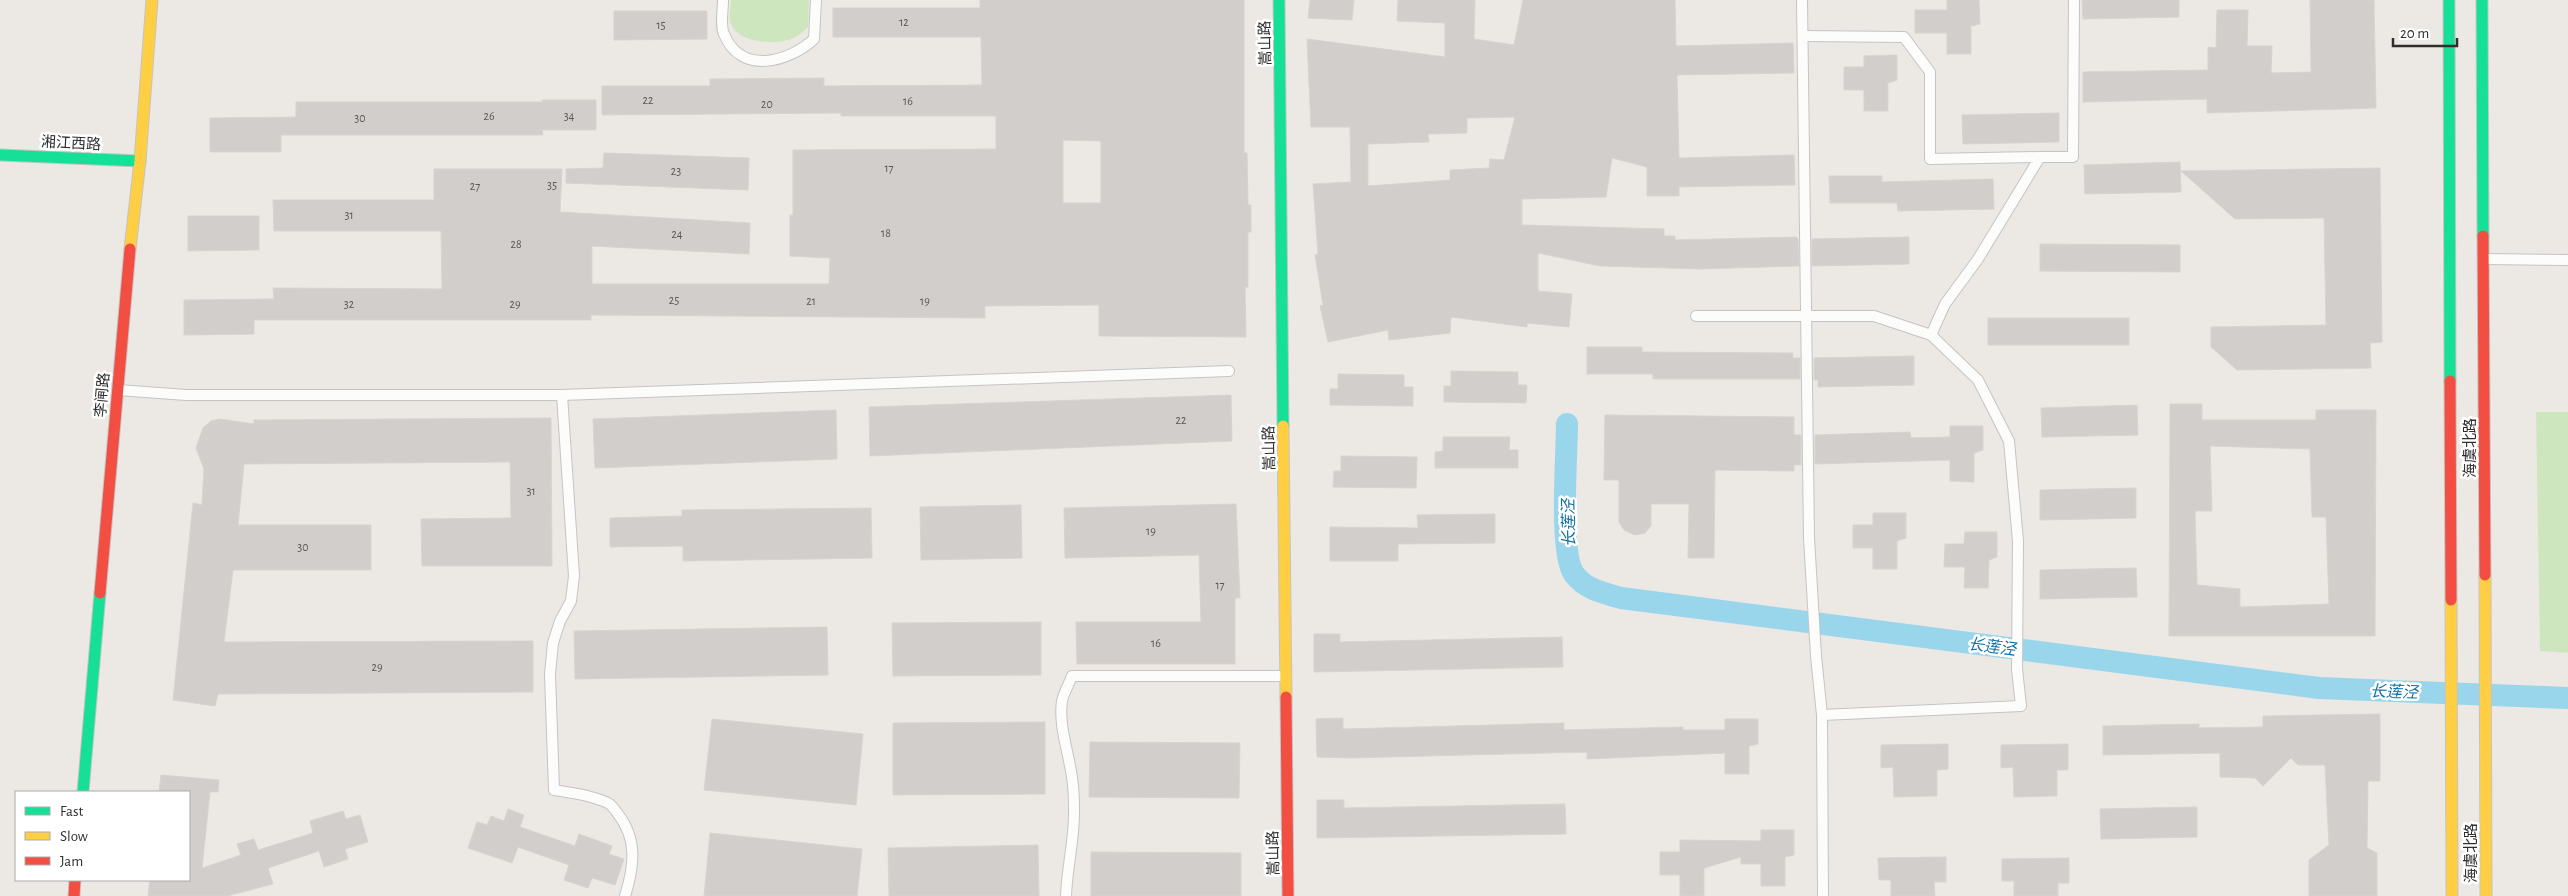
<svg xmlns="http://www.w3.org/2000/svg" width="2568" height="896" viewBox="0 0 2568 896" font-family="'Alegreya Sans','Noto Sans SC',sans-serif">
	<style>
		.green { fill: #cee6be }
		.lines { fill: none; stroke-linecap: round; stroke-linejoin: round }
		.canal { stroke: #99d6ec; stroke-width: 22 }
		.building { fill: #d1cecb; stroke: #d7d4d0; fill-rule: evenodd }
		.lane-casing { stroke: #c5c4c5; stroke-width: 12 }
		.fast-casing { stroke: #c5c4c5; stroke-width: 13 }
		.slow-casing { stroke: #c5c4c5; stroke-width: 13 }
		.jam-casing { stroke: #c5c4c5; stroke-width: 13 }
		.lane { stroke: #fcfcfb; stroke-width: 10 }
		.fast { stroke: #16e098; stroke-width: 11 }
		.slow { stroke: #ffcf43; stroke-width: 11 }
		.jam { stroke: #f24e42; stroke-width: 11 }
		.labels { text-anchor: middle; stroke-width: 5; stroke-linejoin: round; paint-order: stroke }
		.number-label { font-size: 12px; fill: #585857 }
		.street-label { font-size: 15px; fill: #2e2e2e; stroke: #fff }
		.water-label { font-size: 16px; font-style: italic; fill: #0d6fa3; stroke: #fff }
	</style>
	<rect width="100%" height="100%" fill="#ece8e4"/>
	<g class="green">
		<path d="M731 0H809L808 27C802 33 796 38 788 40 772 44 738 43 731 24 728 18 731 7 731 0Z"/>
		<path d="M2536 412H2568V653L2540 651Z"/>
	</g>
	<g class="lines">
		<path class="canal" d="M1567 424C1567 454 1559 553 1574 574 1586 590 1604 593 1621 598L2319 688 2568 698"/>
	</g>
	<g class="building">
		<path d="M980 0H1244V153H1247L1248 205H1251V232H1248V287H1245L1246 337 1099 336V305L985 306V318L591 315V320H254V334L184 335V300L274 299 273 288 442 289 441 231H274L273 200H434V169H562L560 212 750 223 749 254 592 246V284H829L830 258 790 256V215H793V150L996 149V116H841V113L602 115V86H710V79L824 78V86L982 85 981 37H833V8H980ZM1063 140 1101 141V203H1063Z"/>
		<path d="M1310 0H1354L1352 20 1308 18Z"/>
		<path d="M1398 0H1475L1474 39 1514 45 1523 0H1675L1676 46 1793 43 1794 73 1677 75 1679 158 1794 155 1795 185 1679 187V196H1647V167L1612 158 1606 197 1522 199V225L1664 229V236H1675V240L1796 237 1798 239 1799 266 1701 269 1600 266 1538 253V291L1572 294 1569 327 1527 323V327L1451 317 1450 333 1389 340 1388 330 1328 342 1320 306 1323 305 1315 255 1318 254 1313 184 1351 182 1350 127H1311L1307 39 1445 57V23L1397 21ZM1515 117 1504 160 1490 159 1489 168 1450 170V180L1368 186V144L1429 142 1428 134 1467 133V118Z"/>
		<path d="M1947 0H1979L1980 24 1971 26V54H1947V33H1915V10H1947Z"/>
		<path d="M2082 0H2179V17L2083 19Z"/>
		<path d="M2310 0H2374L2376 108 2207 113V99L2083 102V72L2208 70V47L2216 48 2217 10H2248L2247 46H2272L2271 73 2311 72Z"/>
		<path d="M614 11H707V39L614 40Z"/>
		<path d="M1897 55V80L1888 83V111H1864V90H1844V67H1864V56Z"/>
		<path d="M542 100H596V130H542L543 135H281V152H210V118L296 117V102H543Z"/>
		<path d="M2059 113V142L1963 144 1962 115Z"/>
		<path d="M604 153 749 158 748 190 566 183V169L603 168Z"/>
		<path d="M2180 162 2181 192 2085 194 2084 165Z"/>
		<path d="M2380 168 2382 342 2370 343 2371 368 2237 370 2211 347V327L2326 325 2324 218 2235 219 2181 171Z"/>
		<path d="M1829 176H1882V182L1993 179 1994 209 1898 211 1897 203H1830Z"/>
		<path d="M188 216H259V250L188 251Z"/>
		<path d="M1909 237V264L1812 266V239Z"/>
		<path d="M2040 244 2180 245V272L2040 271Z"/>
		<rect x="1988" y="318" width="141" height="27"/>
		<path d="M1587 347H1642V352L1793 353V358H1800V379H1653V374H1587Z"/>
		<path d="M1914 356V385L1818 387V380H1814V358Z"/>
		<path d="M1451 371 1518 372V385H1527L1526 403 1444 402V386H1451Z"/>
		<path d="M1338 374 1404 375V387H1413V406L1330 405V389H1338Z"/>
		<path d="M1231 395 1232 441 870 456 869 407Z"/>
		<path d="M2170 404H2202V420H2316V410H2376L2375 636H2169ZM2210 446 2310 449 2312 517H2326L2329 604 2240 607V589L2197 585 2195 511H2212Z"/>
		<path d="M2137 405 2138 435 2042 437 2041 408Z"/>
		<path d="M836 410 837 459 595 468 593 419Z"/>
		<path d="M1605 415 1794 417V435H1801V465H1794V471L1715 470 1714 558H1688L1689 504H1651V526L1645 533 1635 535 1624 530 1619 522V480H1604Z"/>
		<path d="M551 418 552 566H422L421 519 511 518 510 462 244 464 238 525H371V570H233L224 642 533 641V692L218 694 215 706 173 700 193 503 202 505 204 469 196 448 203 428 211 421 220 419 254 424V420Z"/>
		<path d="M1950 426H1983V450L1974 453V482L1950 481V460L1815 464V435L1910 432 1911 438 1950 437Z"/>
		<path d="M1443 437H1510L1509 450H1518V468H1435V452L1443 451Z"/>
		<path d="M1341 456 1417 457 1416 488 1333 487 1334 471H1341Z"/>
		<path d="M2136 488V518L2040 520V490Z"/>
		<path d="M1236 504 1240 598H1235V664H1077L1076 622H1201L1199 555 1065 558 1064 508Z"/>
		<path d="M1021 505 1022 558 921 560 920 507Z"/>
		<path d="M871 508 872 558 683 561V546L610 547V518L682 516V510Z"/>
		<path d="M1873 513H1906V538L1897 541V569H1873V548H1853V525H1873Z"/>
		<path d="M1495 514V543L1398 544V561H1330V527L1418 528 1417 515Z"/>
		<path d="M1965 532H1997V557L1989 560 1988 588H1964L1965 567H1944L1945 544H1964Z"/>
		<path d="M2136 568 2137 597 2040 599V570Z"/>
		<path d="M1041 622V675L893 676 892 623Z"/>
		<path d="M827 627 828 675 575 679 574 631Z"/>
		<path d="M1314 634H1340V642L1562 637 1563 667 1314 672Z"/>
		<path d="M2380 714V781H2368L2367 848 2377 853V896H2309V860L2329 845 2325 765H2298L2291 758 2263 786 2255 778 2220 777V753L2103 755V726L2199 724V728L2263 727V716Z"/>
		<path d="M1343 718V729L1564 723V730L1683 727V730H1725V719H1758V744L1749 746V774H1725V753L1587 759V752L1349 758 1317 757 1316 719Z"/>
		<path d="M712 719 863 734 856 805 704 790Z"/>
		<path d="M1045 722V794L893 795V723Z"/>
		<path d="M1090 742 1240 743 1239 798 1089 797Z"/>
		<path d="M1948 744V769L1937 770V796L1894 797 1893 767 1881 768V745Z"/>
		<path d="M2068 744V770H2057V796L2014 797 2013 767 2001 768V745Z"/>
		<path d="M161 775 219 780 218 792H210L202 868 241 855 237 844 254 839 258 850 313 833 310 821 343 811 346 819 360 815 368 842 345 849 348 859 324 867 319 851 268 868 273 884 227 896H148L150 880H189V792H159Z"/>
		<path d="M1317 800H1344V808L1565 804 1566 834 1317 838Z"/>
		<path d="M2197 807V837L2101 839 2100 809Z"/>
		<path d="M508 809 524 815 520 827 575 846 579 834 612 846 609 854 624 859 615 885 592 878 588 888 564 880 569 865 518 847 512 863 468 848 477 822 487 825 491 816 504 821Z"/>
		<path d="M1761 830H1794V855L1785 857V886H1761V864H1741V857L1704 868V896H1680V875H1660V852H1680V840L1761 841Z"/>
		<path d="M710 833 862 849 857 896H704Z"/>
		<path d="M1038 845 1039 896H889L888 848Z"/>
		<path d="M1091 852 1241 853V896H1091Z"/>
		<path d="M1946 857V882H1934L1935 896H1891V880H1879L1878 858Z"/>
		<path d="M2069 858V883H2058V896H2014V881H2002V859Z"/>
	</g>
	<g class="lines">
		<defs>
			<g id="lane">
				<path d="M723 0C723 10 720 26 724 34 741 76 789 62 814 39L816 0"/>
				<path d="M1802 0 1809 538 1816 656 1822 715 1823 896"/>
				<path d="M1803 36 1904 37 1930 72V159L2040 157 1978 259 1945 304 1931 335"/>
				<path d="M2040 157H2073L2074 0"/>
				<path d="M2484 259 2568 260"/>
				<path d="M1696 316H1874L1931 335 1978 380 2009 441 2018 541 2017 669 2021 706 1822 715"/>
				<path d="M118 390 186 395H562L1229 371"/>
				<path d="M562 395 574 576 571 601 560 621 553 643 550 674 554 790C572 793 591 795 608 803 612 805 615 810 618 814 638 840 634 867 625 896"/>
				<path d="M1066 896C1067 866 1075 838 1074 808 1074 794 1073 779 1070 766 1066 744 1059 723 1062 701 1064 692 1069 684 1072 676H1285"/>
			</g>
			<g id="fast">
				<path d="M1279 0 1283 426"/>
				<path d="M2449 0 2450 381"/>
				<path d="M2482 0 2483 236"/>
				<path d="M0 155 140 161"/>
				<path d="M83 792 100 593"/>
			</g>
			<g id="slow">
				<path d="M130 249 140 161 152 0"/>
				<path d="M1283 426 1286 697"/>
				<path d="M2485 575 2486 896"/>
				<path d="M2451 600 2452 896"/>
			</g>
			<g id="jam">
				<path d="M2483 236 2485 575"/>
				<path d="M2450 381 2451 600"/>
				<path d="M100 593 130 249"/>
				<path d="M1286 697 1288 896"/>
				<path d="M74 896 75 880"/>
			</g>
		</defs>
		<use href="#lane" class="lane-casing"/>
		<use href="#fast" class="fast-casing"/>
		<use href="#slow" class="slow-casing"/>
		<use href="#jam" class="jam-casing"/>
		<use href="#lane" class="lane"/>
		<use href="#fast" class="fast"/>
		<use href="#slow" class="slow"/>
		<use href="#jam" class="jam"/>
	</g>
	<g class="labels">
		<g class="number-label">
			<text x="904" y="26">12</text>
			<text x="661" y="29">15</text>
			<text x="648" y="104">22</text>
			<text x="908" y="105">16</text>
			<text x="767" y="108">20</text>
			<text x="489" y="120">26</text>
			<text x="569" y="120">34</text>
			<text x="360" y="122">30</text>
			<text x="889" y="172">17</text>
			<text x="676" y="175">23</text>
			<text x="552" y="189">35</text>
			<text x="475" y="190">27</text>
			<text x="349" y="219">31</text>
			<text x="886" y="237">18</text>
			<text x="677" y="238">24</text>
			<text x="516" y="248">28</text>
			<text x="674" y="304">25</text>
			<text x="811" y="305">21</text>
			<text x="925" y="305">19</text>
			<text x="349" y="308">32</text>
			<text x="515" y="308">29</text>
			<text x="1181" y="424">22</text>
			<text x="531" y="495">31</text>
			<text x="1151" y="535">19</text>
			<text x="303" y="551">30</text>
			<text x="1220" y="589">17</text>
			<text x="1156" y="647">16</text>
			<text x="377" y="671">29</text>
		</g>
		<g class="street-label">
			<text transform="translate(1265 43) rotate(-91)" y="5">嵩山路</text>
			<text transform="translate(71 143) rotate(3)" y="5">湘江西路</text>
			<text transform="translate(102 395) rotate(-85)" y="5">李闸路</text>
			<text transform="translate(1269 448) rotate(-91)" y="5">嵩山路</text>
			<text transform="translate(2470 448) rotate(-90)" y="5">海虞北路</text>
			<text transform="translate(1273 853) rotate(-91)" y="5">嵩山路</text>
			<text transform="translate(2471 853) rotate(-90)" y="5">海虞北路</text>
		</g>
		<g class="water-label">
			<text transform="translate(1568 523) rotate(-91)" y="6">长莲泾</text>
			<text transform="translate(1992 646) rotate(7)" y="6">长莲泾</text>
			<text transform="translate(2394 691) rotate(2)" y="6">长莲泾</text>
		</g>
	</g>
	<rect x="15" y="791" width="175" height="90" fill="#ffffff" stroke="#ababab"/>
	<rect x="25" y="807" width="25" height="8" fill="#16e098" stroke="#ababab"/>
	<text x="60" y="816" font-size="15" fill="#2e2e2e">Fast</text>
	<rect x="25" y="832" width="25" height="8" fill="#ffcf43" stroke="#ababab"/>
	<text x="60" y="841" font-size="15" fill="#2e2e2e">Slow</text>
	<rect x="25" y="857" width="25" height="8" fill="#f24e42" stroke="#ababab"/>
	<text x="60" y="866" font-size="15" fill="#2e2e2e">Jam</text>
	<path d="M2393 38v8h64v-8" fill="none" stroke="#2e2e2e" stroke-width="2.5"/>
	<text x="2400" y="38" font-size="15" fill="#2e2e2e" stroke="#ffffff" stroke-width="4" paint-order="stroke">20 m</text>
</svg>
